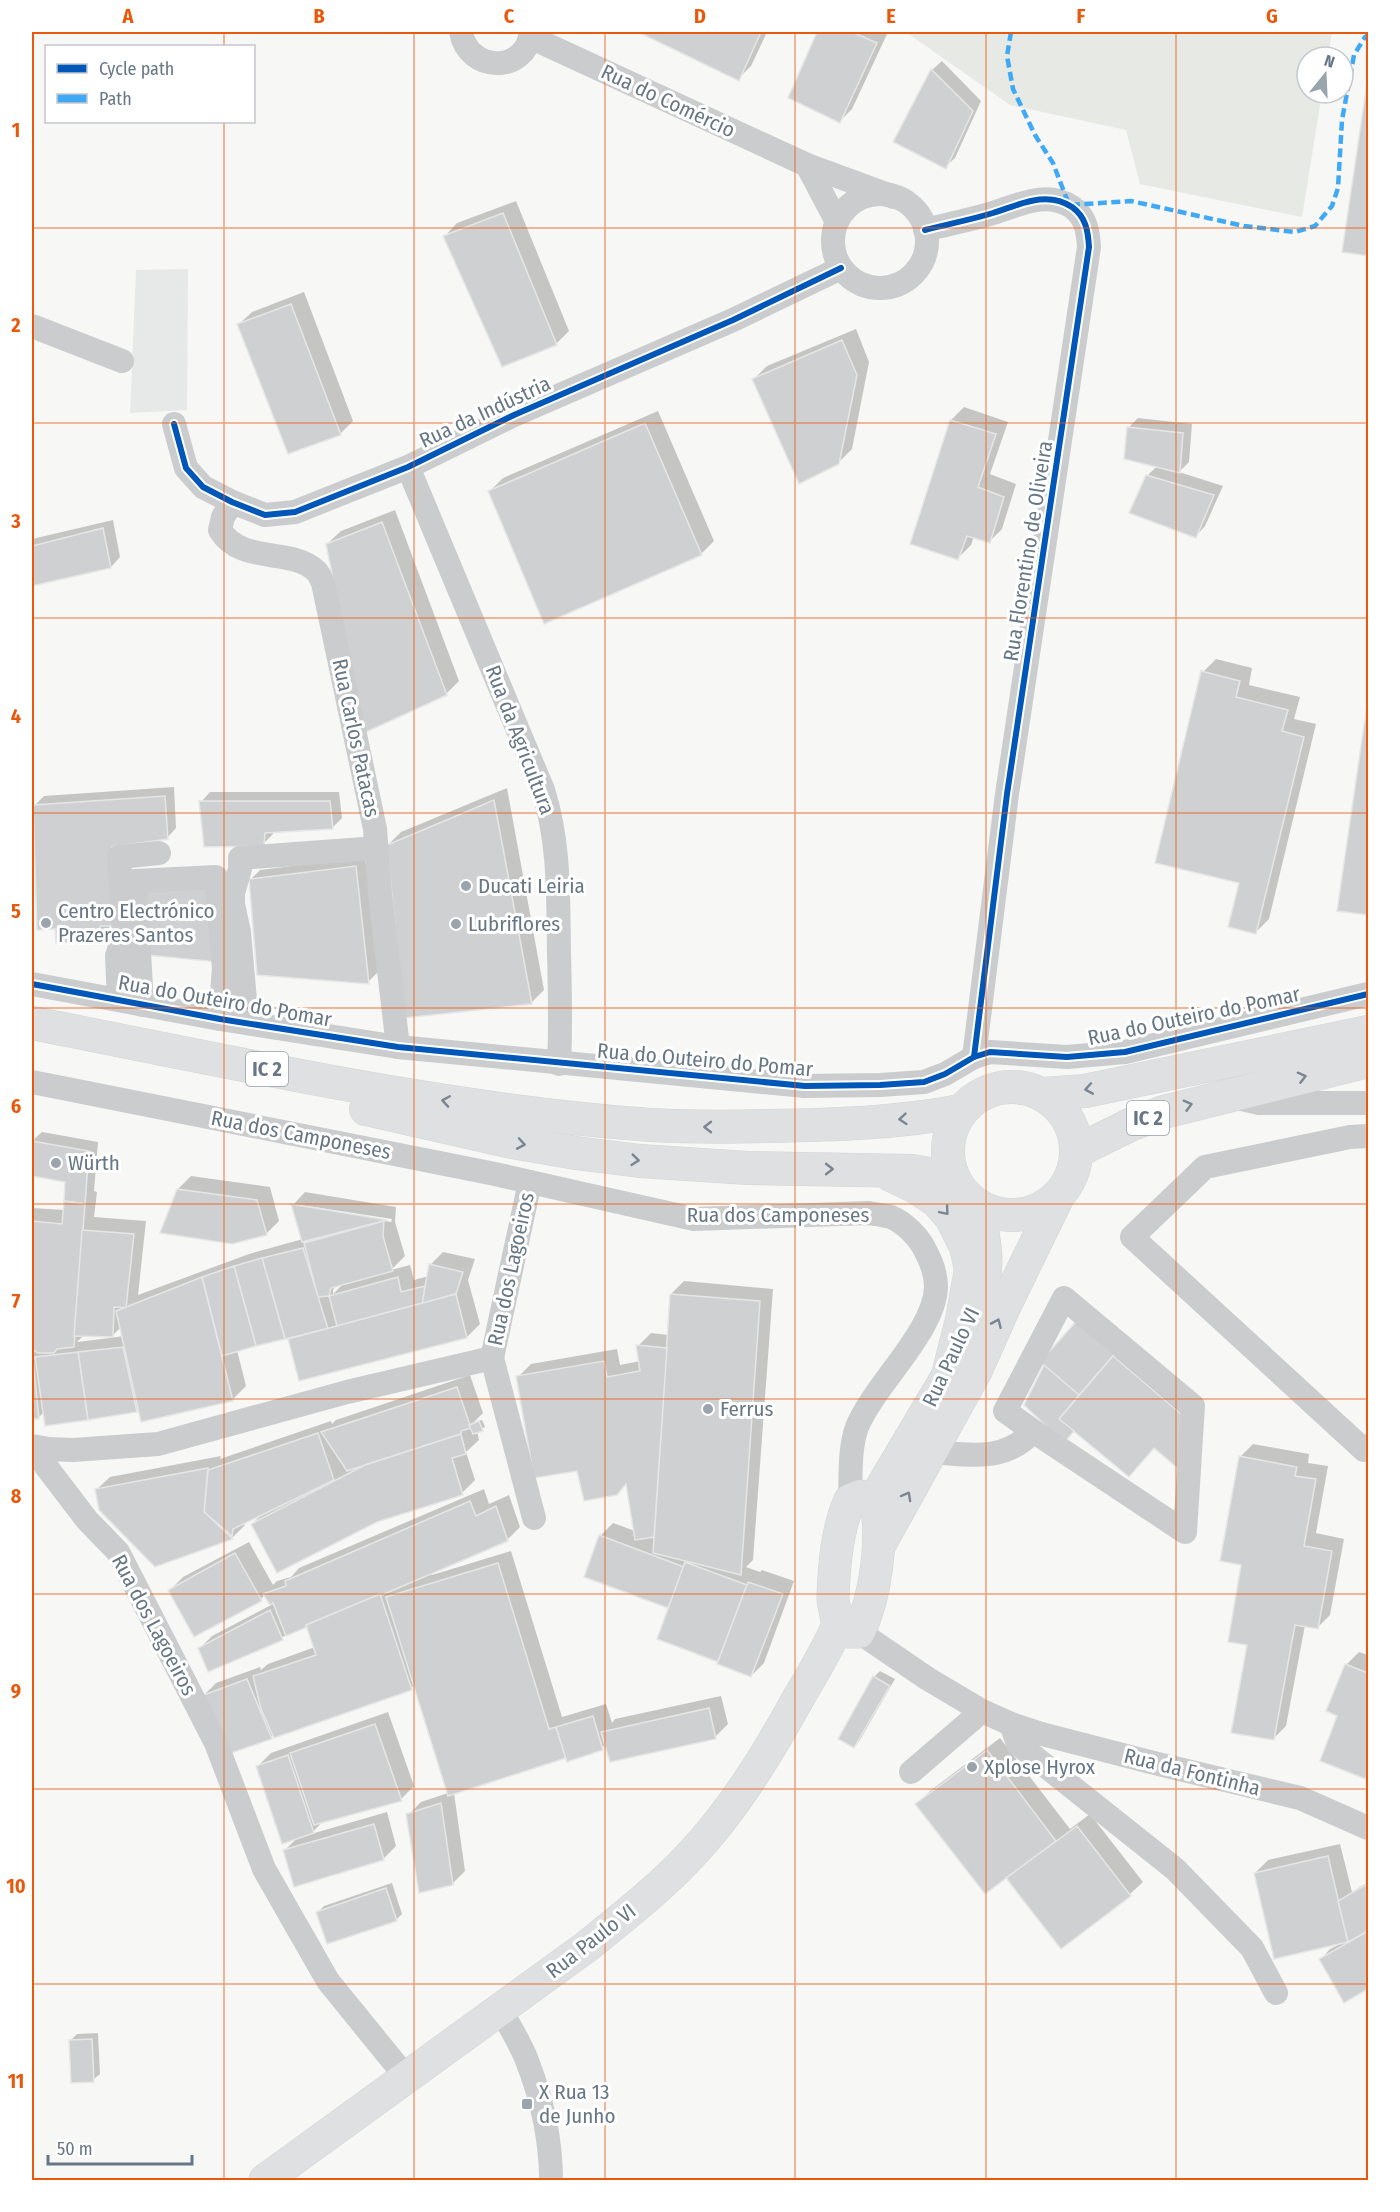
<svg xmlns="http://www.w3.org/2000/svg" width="1400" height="2212" viewBox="0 0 1400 2212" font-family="'Fira Sans Condensed',sans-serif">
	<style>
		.built { fill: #e7e8e8 }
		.green { fill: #e6e9e4 }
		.shadow { fill: #0003; fill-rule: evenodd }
		.building { fill: #cfd0d1; stroke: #e6e6e6; stroke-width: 1.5 }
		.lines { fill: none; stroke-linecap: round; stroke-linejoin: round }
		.major-casing { stroke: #d3d3d4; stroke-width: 33 }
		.highway-casing { stroke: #d4d5d5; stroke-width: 34 }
		.minor { stroke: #cbcccd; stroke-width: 24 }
		.major { stroke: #dfe0e1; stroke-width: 32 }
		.highway { stroke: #dfe0e1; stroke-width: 33 }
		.quiet { stroke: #3fa9f5; stroke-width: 4.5; stroke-dasharray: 9 4.5; stroke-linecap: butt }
		.cycleway-casing { stroke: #fff; stroke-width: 10 }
		.cycleway { stroke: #0057b8; stroke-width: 6 }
		.oneway { stroke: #7a8793 }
		.grid { fill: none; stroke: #e8590c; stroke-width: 1.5; stroke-opacity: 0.55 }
		.poi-dot { fill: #9aa4ad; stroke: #fff; stroke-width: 2 }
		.labels { text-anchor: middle; stroke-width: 6; stroke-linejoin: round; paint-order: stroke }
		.shield { fill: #fff; stroke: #95a0aa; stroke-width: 1.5 }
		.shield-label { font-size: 20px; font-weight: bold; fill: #687785 }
		.street-label { font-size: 21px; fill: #687785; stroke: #fff }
		.poi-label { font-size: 21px; fill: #687785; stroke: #fff; text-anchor: start }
		.neatline { fill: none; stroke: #e8590c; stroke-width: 2 }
		.grid-label { font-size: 20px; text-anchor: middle; font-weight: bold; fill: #e8590c }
	</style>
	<rect width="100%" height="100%" fill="#f7f7f6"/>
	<path class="built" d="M188 269 187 410 130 413 136 270Z"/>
	<path class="green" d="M906 32H1332L1328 57H1307V93H1322L1302 217 1140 184 1126 130 1010 105Z"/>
	<g class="shadow">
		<path d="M642 32H767L751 66 738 79Z"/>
		<path d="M819 32H888L852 109 839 122 790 98Z"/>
		<path d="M942 61 981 101 955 158 945 167 895 142 932 70Z"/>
		<path d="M1368 86V254L1344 251Z"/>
		<path d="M516 201 569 331 556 344 445 236 457 223Z"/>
		<path d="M304 292 353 421 340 434 239 324 252 312Z"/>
		<path d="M856 329 869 362 852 449 838 463 754 379 767 366Z"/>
		<path d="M964 407 1008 422 990 474 1016 484 1002 529 989 542 974 537 971 545 958 558 951 420Z"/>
		<path d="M658 411 714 541 701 554 490 491 503 478Z"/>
		<path d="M1138 418 1192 424 1189 462 1179 472 1223 486 1205 526 1196 536 1147 476 1157 466 1128 428Z"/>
		<path d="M395 510 459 681 446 694 327 544 341 531Z"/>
		<path d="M113 520 120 557 111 567 32 585V539Z"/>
		<path d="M1216 659 1252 668 1249 685 1300 697 1294 719 1316 724 1269 919 1256 932 1203 672Z"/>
		<path d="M1368 708V914L1339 909Z"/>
		<path d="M174 787 176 828 167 838 121 845 109 929 99 939 34 806 44 796Z"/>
		<path d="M507 788 544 990 531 1003 388 845 401 832Z"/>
		<path d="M210 792H339L342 818 332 828 273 831V834L263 844 201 802Z"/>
		<path d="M365 857 378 972 368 982 250 880 260 870Z"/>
		<path d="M42 1132 98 1142 94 1191 97 1192 94 1217 146 1221 138 1295 249 1254 303 1239 293 1205 305 1192 396 1207 395 1222 405 1256 391 1270 410 1265 414 1280 429 1276 430 1265 443 1252 475 1259 468 1280 480 1324 467 1337 300 1379 289 1337 237 1350 246 1386 233 1399 142 1420 139 1408 136 1411H45L39 1417H32V1208L65 1210 66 1180 32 1174V1141ZM308 1206 392 1219 391 1222 308 1209ZM337 1285H342L333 1294V1290ZM121 1327 123 1336 110 1338ZM84 1335 110 1336V1338L77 1342Z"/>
		<path d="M191 1176 270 1187 279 1221 266 1234 178 1189Z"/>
		<path d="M684 1281 773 1289 753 1560 746 1567 760 1572 762 1570 794 1581 764 1663 751 1676 670 1607 586 1576 600 1536 613 1523 635 1531 628 1482 578 1470 518 1377 531 1364 617 1349 620 1365 640 1361 638 1346 651 1333 669 1335 671 1294Z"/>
		<path d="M1118 1349 1201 1407 1155 1447 1129 1475 1075 1430 1025 1405Z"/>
		<path d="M470 1375 483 1413 473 1423 482 1420 485 1427 477 1431 479 1440 466 1452 475 1480 462 1493 252 1524 263 1513 243 1523 245 1525 232 1538 156 1566 97 1489 110 1477 221 1456 220 1459 331 1421 332 1424 336 1420ZM222 1524 231 1534H227L219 1526Z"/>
		<path d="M1253 1444 1309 1454 1308 1463 1328 1466 1316 1533 1344 1539 1330 1615 1317 1628 1305 1625 1286 1726 1273 1739 1249 1644 1243 1564 1240 1457Z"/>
		<path d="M484 1489 489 1504 509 1495 520 1527 507 1540 431 1573 432 1575 511 1551 562 1717 606 1704 612 1723 615 1719 721 1696 728 1724 715 1737 606 1744 602 1748 567 1756 454 1793 465 1871 452 1884 408 1815 421 1802 448 1793 415 1684 411 1688 274 1734 271 1738 203 1696 216 1683 260 1667 261 1670 268 1664 315 1647 307 1626 209 1670 199 1649 212 1636 271 1605 265 1595 261 1599 195 1635 170 1590 183 1577 249 1542 273 1585 277 1581 291 1577 299 1568Z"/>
		<path d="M1359 1652 1368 1655V1778L1322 1760 1339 1715 1346 1665Z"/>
		<path d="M880 1671 895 1679 860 1740 854 1747 874 1677Z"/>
		<path d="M388 1712 414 1786 401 1799 323 1821 311 1834 387 1812 396 1846 383 1859 285 1850 299 1836 258 1766 271 1753Z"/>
		<path d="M1000 1738 1070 1829 1090 1814 1143 1882 1130 1894 1061 1947 1007 1876 917 1804 930 1791Z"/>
		<path d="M1340 1844 1352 1892 1368 1882V1987L1344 2001 1321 1959 1330 1949 1342 1943 1255 1873 1268 1860Z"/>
		<path d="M392 1883 402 1914 396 1920 318 1912 324 1906Z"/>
		<path d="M98 2033 100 2074 93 2080 71 2040 77 2034Z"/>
	</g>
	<g class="building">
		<path d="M638 32H761L739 81Z"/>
		<path d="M817 32H852L877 43 840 123 788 98Z"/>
		<path d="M931 69 973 111 946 169 893 142Z"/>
		<path d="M1368 76V256L1342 252Z"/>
		<path d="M503 213 557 345 502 367 443 236Z"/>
		<path d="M291 304 341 435 288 454 237 324Z"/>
		<path d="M842 340 857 375 839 464 799 484 752 379Z"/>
		<path d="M950 420 996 434 978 487 1004 497 990 543 967 536 958 560 910 544Z"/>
		<path d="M645 423 702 555 544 624 488 491Z"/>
		<path d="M1127 427 1183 433 1180 473 1124 459Z"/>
		<path d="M1146 475 1214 495 1196 538 1129 513Z"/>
		<path d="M382 522 447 695 364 733 326 544Z"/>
		<path d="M103 528 111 568 32 586V546Z"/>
		<path d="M1201 671 1240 681 1236 697 1288 710 1282 731 1304 737 1256 934 1228 927 1239 883 1155 863Z"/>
		<path d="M1368 698V915L1337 911Z"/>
		<path d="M165 796 168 839 112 847 114 926H100V940L56 943 55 929 37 930 33 805Z"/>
		<path d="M494 800 532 1004 404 1018 387 845Z"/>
		<path d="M199 801H330L333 829 265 833 264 846 204 847Z"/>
		<path d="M356 866 369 984 257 975 249 879Z"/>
		<path d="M214 883 218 962 146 955 144 887Z"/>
		<path d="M32 1141 89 1151 85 1204 64 1201 65 1182 32 1176Z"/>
		<path d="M177 1189 257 1200 267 1235 232 1244 160 1233Z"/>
		<path d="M64 1201 85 1204 74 1347 57 1349 54 1353H38L32 1349V1221L62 1224Z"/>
		<path d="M291 1204 387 1220 302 1242Z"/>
		<path d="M384 1221 383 1236 393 1271 331 1288 329 1296 318 1297 304 1243Z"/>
		<path d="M82 1230 134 1234 126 1308 114 1307 113 1337 74 1336Z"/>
		<path d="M303 1248 328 1329 285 1339 262 1258Z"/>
		<path d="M262 1258 285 1339 256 1346 234 1266Z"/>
		<path d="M429 1264 463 1272 456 1294 422 1304Z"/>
		<path d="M234 1266 256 1346 222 1356 202 1277Z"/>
		<path d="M202 1277 233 1401 141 1422 116 1311Z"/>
		<path d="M398 1277 401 1292 425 1286 422 1304 337 1326 329 1296Z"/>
		<path d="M456 1294 467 1338 299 1381 288 1339Z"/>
		<path d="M670 1294 760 1301 741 1575 653 1553Z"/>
		<path d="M1081 1316 1119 1349 1079 1395 1040 1362Z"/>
		<path d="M636 1345 667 1348 654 1537 635 1540 626 1484 617 1495 584 1501 577 1471 534 1478 516 1376 604 1361 607 1377 640 1371Z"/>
		<path d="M123 1347 137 1412 88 1420 78 1352Z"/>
		<path d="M32 1350 39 1419H32Z"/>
		<path d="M78 1352 88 1420 45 1426 35 1357Z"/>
		<path d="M1113 1356 1188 1420 1187 1476 1154 1448 1129 1477 1059 1419Z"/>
		<path d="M1044 1365 1079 1395 1059 1419 1074 1431 1064 1443 1024 1405Z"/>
		<path d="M457 1387 471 1428 461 1431V1434L347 1471 321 1432Z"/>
		<path d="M479 1421 483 1431 473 1434 469 1425Z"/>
		<path d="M318 1433 334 1480 233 1529 232 1536 204 1512 208 1470Z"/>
		<path d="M461 1434 466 1454 452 1458 463 1495 377 1522 277 1573 251 1524 365 1465Z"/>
		<path d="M1239 1456 1297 1467 1295 1476 1316 1479 1304 1546 1332 1551 1318 1629 1295 1625 1274 1740 1231 1733 1247 1645 1228 1642 1241 1565 1220 1561Z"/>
		<path d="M208 1468 204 1512 233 1539 155 1567 99 1510 95 1489Z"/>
		<path d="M470 1501 476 1516 496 1506 508 1541 286 1636 273 1603 270 1605 263 1594 286 1586 285 1581Z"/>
		<path d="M599 1535 684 1567 668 1608 584 1577Z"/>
		<path d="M235 1553 262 1601 194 1637 168 1590Z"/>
		<path d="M685 1562 747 1585 718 1662 657 1639Z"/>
		<path d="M498 1563 549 1729 556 1727 566 1758 448 1796 386 1597Z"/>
		<path d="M748 1582 783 1594 751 1677 717 1664Z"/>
		<path d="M380 1594 412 1690 274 1738 261 1709 253 1676 316 1655 306 1625Z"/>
		<path d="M270 1610 283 1640 208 1672 198 1648Z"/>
		<path d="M1345 1664 1368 1673V1780L1320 1761 1337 1716 1326 1711Z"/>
		<path d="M873 1676 890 1686 854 1748 838 1739Z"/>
		<path d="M247 1679 272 1739 228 1754 201 1696Z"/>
		<path d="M709 1708 716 1739 610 1762 601 1732Z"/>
		<path d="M593 1716 603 1750 567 1762 556 1727Z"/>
		<path d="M375 1724 402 1801 314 1825 290 1753Z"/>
		<path d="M987 1750 1056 1841 985 1894 915 1804Z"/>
		<path d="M288 1755 314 1833 282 1844 256 1766Z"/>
		<path d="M441 1803 453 1885 419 1893 406 1814Z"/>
		<path d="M374 1824 384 1860 294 1887 283 1850Z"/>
		<path d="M1077 1826 1131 1896 1061 1949 1006 1878Z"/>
		<path d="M1328 1856 1348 1942 1274 1959 1254 1873Z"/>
		<path d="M1367 1884 1368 1888V1931L1348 1942 1338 1901Z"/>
		<path d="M386 1888 397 1921 327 1944 316 1912Z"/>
		<path d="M1368 1931V1989L1344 2003 1319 1959Z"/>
		<path d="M92 2039 94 2082 71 2083 69 2040Z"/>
	</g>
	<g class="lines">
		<defs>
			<g id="major">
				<path d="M977 1304C992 1266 985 1244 978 1205"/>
				<path d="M879 1546 976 1371 1005 1306 1059 1195"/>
				<path d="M837 1626 848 1632H859C876 1596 884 1537 875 1498L948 1375 958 1350"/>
				<path d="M265 2180 586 1947C622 1918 658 1890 689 1857 733 1811 768 1753 799 1697 812 1675 826 1652 836 1629 839 1620 833 1607 833 1597 834 1565 837 1529 850 1500L860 1496 875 1498"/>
			</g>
			<g id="highway">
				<path d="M32 1023C237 1063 442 1110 651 1125 690 1127 729 1127 768 1126 833 1125 898 1123 961 1111"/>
				<circle cx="1012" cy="1151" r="64"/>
				<path d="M1043 1094 1085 1091 1368 1032"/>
				<path d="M366 1109 507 1141 576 1153 640 1161 748 1168 912 1171 953 1178"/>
				<path d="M1077 1151 1132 1124 1164 1112 1368 1061"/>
				<path d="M891 1175 916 1187 937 1201 951 1217 966 1247 971 1269 962 1320 948 1375"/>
			</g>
		</defs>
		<use href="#major" class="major-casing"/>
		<use href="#highway" class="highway-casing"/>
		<g class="minor">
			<path d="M461 32C468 73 526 74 531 32"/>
			<path d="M530 37 807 165 894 197"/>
			<path d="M807 165 837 222"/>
			<circle cx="880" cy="241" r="47"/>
			<path d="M925 230C948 224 970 220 993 213 1019 205 1046 190 1072 207 1086 217 1088 231 1089 247L1007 794 974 1057"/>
			<path d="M32 326 122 361"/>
			<path d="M174 424 186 468 203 487 232 502 265 515 295 512 408 467 514 415 733 320 841 268"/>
			<path d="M408 467 543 790C560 843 558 898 559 953 560 990 561 1027 559 1064"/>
			<path d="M232 502 223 517 220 530C241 565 292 547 316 571 319 573 321 579 323 583L375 829 380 894 398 1047"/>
			<path d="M32 984 220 1019 398 1047 805 1086 880 1085 924 1082 945 1074 974 1057 990 1052 1067 1057 1125 1052 1368 994"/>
			<path d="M119 1000 117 956 124 934 119 857 159 853"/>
			<path d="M142 1005 135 881 216 877 224 968 220 1019"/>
			<path d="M247 1023 239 932 233 904V893L240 869V858L377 848"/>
			<path d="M32 1082 495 1174 694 1219 868 1213C875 1214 884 1215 891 1217 905 1223 920 1238 926 1252 932 1263 936 1275 936 1287 935 1331 874 1385 857 1427 849 1449 851 1477 850 1500"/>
			<path d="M1238 1098 1259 1103H1368"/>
			<path d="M1368 1136 1350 1137 1205 1167 1132 1237 1364 1450 1368 1446"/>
			<path d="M492 1358 534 1518"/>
			<path d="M32 1446 49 1449 73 1450 158 1444 347 1392 492 1358 530 1182"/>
			<path d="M49 1449 45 1465 87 1520 118 1552 216 1743 264 1869 328 1981 406 2077"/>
			<path d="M933 1452C970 1455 1006 1462 1033 1431L1185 1532 1193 1406 1064 1298 1005 1411 1033 1431"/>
			<path d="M859 1632 928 1679 982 1711 1011 1724 1038 1733 1150 1762 1300 1798 1368 1828"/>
			<path d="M1011 1724 1018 1744 1175 1869 1252 1948 1276 1993"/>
			<path d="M911 1772 982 1711"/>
			<path d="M500 2009C509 2025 519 2041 526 2058 541 2096 551 2140 551 2180"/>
		</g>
		<use href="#major" class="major"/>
		<use href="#highway" class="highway"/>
		<path class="quiet" d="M1011 32 1007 56 1013 89 1035 135 1053 163 1069 205 1131 201 1244 226 1295 232 1315 226 1332 206 1338 188 1342 120 1354 55 1365 37 1368 35"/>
		<defs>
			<g id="cycleway">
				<path d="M925 230C948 224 970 220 993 213 1019 205 1046 190 1072 207 1086 217 1088 231 1089 247L1007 794 974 1057"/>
				<path d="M174 424 186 468 203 487 232 502 265 515 295 512 408 467 514 415 733 320 841 268"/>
				<path d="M32 984 220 1019 398 1047 805 1086 880 1085 924 1082 945 1074 974 1057 990 1052 1067 1057 1125 1052 1368 994"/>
			</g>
		</defs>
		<use href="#cycleway" class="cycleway-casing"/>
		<use href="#cycleway" class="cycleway"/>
	</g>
	<defs><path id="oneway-chevron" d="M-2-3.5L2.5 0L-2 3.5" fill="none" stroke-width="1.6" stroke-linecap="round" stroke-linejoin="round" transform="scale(1.5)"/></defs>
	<g class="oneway">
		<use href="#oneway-chevron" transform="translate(1302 1077) rotate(-14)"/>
		<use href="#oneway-chevron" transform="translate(1089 1089) rotate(170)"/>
		<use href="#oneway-chevron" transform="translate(446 1101) rotate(-171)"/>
		<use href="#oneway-chevron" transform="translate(1188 1105) rotate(-15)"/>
		<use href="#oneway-chevron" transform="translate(903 1119) rotate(175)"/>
		<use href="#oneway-chevron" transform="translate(708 1127) rotate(180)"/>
		<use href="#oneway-chevron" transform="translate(521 1144) rotate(10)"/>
		<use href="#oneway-chevron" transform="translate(635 1160) rotate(6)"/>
		<use href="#oneway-chevron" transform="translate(829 1169)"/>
		<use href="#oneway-chevron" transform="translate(945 1211) rotate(50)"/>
		<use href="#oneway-chevron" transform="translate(997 1323) rotate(-66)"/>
		<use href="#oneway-chevron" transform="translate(907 1496) rotate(-61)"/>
	</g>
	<path class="grid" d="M224 32V46M414 32V2180M605 32V2180M795 32V2180M986 32V2180M1176 32V2180M224 122V2180M32 228H1368M32 423H1368M32 618H1368M32 813H1368M32 1008H1368M32 1204H1368M32 1399H1368M32 1594H1368M32 1789H1368M32 1984H1368"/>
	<g class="poi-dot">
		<circle cx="466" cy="886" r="6"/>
		<circle cx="46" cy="923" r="6"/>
		<circle cx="456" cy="924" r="6"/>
		<circle cx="56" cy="1163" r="6"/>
		<circle cx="708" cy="1409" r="6"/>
		<circle cx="972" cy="1767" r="6"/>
		<rect x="521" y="2098" width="12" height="12" rx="3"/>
	</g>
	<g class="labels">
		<g class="shield">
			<rect x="246" y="1052" width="42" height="34" rx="4.5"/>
			<rect x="1127" y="1101" width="42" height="34" rx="4.5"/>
		</g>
		<g class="shield-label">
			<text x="267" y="1076">IC 2</text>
			<text x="1148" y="1125">IC 2</text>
		</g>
		<g class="street-label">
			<text transform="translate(668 101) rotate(25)" y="7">Rua do Comércio</text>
			<text transform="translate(485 412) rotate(-25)" y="7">Rua da Indústria</text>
			<text transform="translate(1028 551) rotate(-81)" y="7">Rua Florentino de Oliveira</text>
			<text transform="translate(356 738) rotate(78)" y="7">Rua Carlos Patacas</text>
			<text transform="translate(520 740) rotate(69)" y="7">Rua da Agricultura</text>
			<text transform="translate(225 1001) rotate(10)" y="7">Rua do Outeiro do Pomar</text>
			<text transform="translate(1194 1016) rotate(-12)" y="7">Rua do Outeiro do Pomar</text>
			<text transform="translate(705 1060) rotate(5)" y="7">Rua do Outeiro do Pomar</text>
			<text transform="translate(301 1135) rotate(11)" y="7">Rua dos Camponeses</text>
			<text x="778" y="1222">Rua dos Camponeses</text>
			<text transform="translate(511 1269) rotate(-78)" y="7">Rua dos Lagoeiros</text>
			<text transform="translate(951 1357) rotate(-65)" y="7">Rua Paulo VI</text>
			<text transform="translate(154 1625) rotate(62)" y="7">Rua dos Lagoeiros</text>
			<text transform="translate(1192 1772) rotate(14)" y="7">Rua da Fontinha</text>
			<text transform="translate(591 1941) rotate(-38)" y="7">Rua Paulo VI</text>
		</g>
		<g class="poi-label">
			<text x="478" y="893">Ducati Leiria</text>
			<text x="58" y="918">Centro Electrónico<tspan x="58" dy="24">Prazeres Santos</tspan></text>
			<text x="468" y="931">Lubriflores</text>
			<text x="68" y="1170">Würth</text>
			<text x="720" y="1416">Ferrus</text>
			<text x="984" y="1774">Xplose Hyrox</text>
			<text x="539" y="2099">X Rua 13<tspan x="539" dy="24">de Junho</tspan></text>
		</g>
	</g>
	<rect width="1400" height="2212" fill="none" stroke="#ffffff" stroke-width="66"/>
	<rect x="45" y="45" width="210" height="78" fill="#ffffff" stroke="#c3c9ce" stroke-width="1.5"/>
	<rect x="57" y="64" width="30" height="9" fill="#0057b8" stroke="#c3c9ce" stroke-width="1.5"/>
	<text x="99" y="75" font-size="18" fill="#687785">Cycle path</text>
	<rect x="57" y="94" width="30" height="9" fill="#3fa9f5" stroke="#c3c9ce" stroke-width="1.5"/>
	<text x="99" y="105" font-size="18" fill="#687785">Path</text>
	<g transform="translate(1325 75) rotate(18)"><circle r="28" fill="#ffffff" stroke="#c3c9ce" stroke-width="1.5"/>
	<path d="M0-4.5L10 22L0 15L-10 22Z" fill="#9aa4ad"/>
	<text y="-9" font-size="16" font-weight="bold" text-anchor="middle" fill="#687785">N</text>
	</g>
	<path d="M48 2155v9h144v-9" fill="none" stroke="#687785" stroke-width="3"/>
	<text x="57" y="2155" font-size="18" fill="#687785" stroke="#ffffff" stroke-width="4.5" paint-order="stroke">50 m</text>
	<rect x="33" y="33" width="1334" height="2146" class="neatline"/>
	<g class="grid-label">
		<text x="128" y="23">A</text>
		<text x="319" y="23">B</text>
		<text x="509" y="23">C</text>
		<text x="700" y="23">D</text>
		<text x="891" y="23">E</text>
		<text x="1081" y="23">F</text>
		<text x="1272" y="23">G</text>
		<text x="16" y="137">1</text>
		<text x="16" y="332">2</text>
		<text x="16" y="528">3</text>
		<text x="16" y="723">4</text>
		<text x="16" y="918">5</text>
		<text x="16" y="1113">6</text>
		<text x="16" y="1308">7</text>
		<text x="16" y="1503">8</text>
		<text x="16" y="1698">9</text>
		<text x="16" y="1893">10</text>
		<text x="16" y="2088">11</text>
	</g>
</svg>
